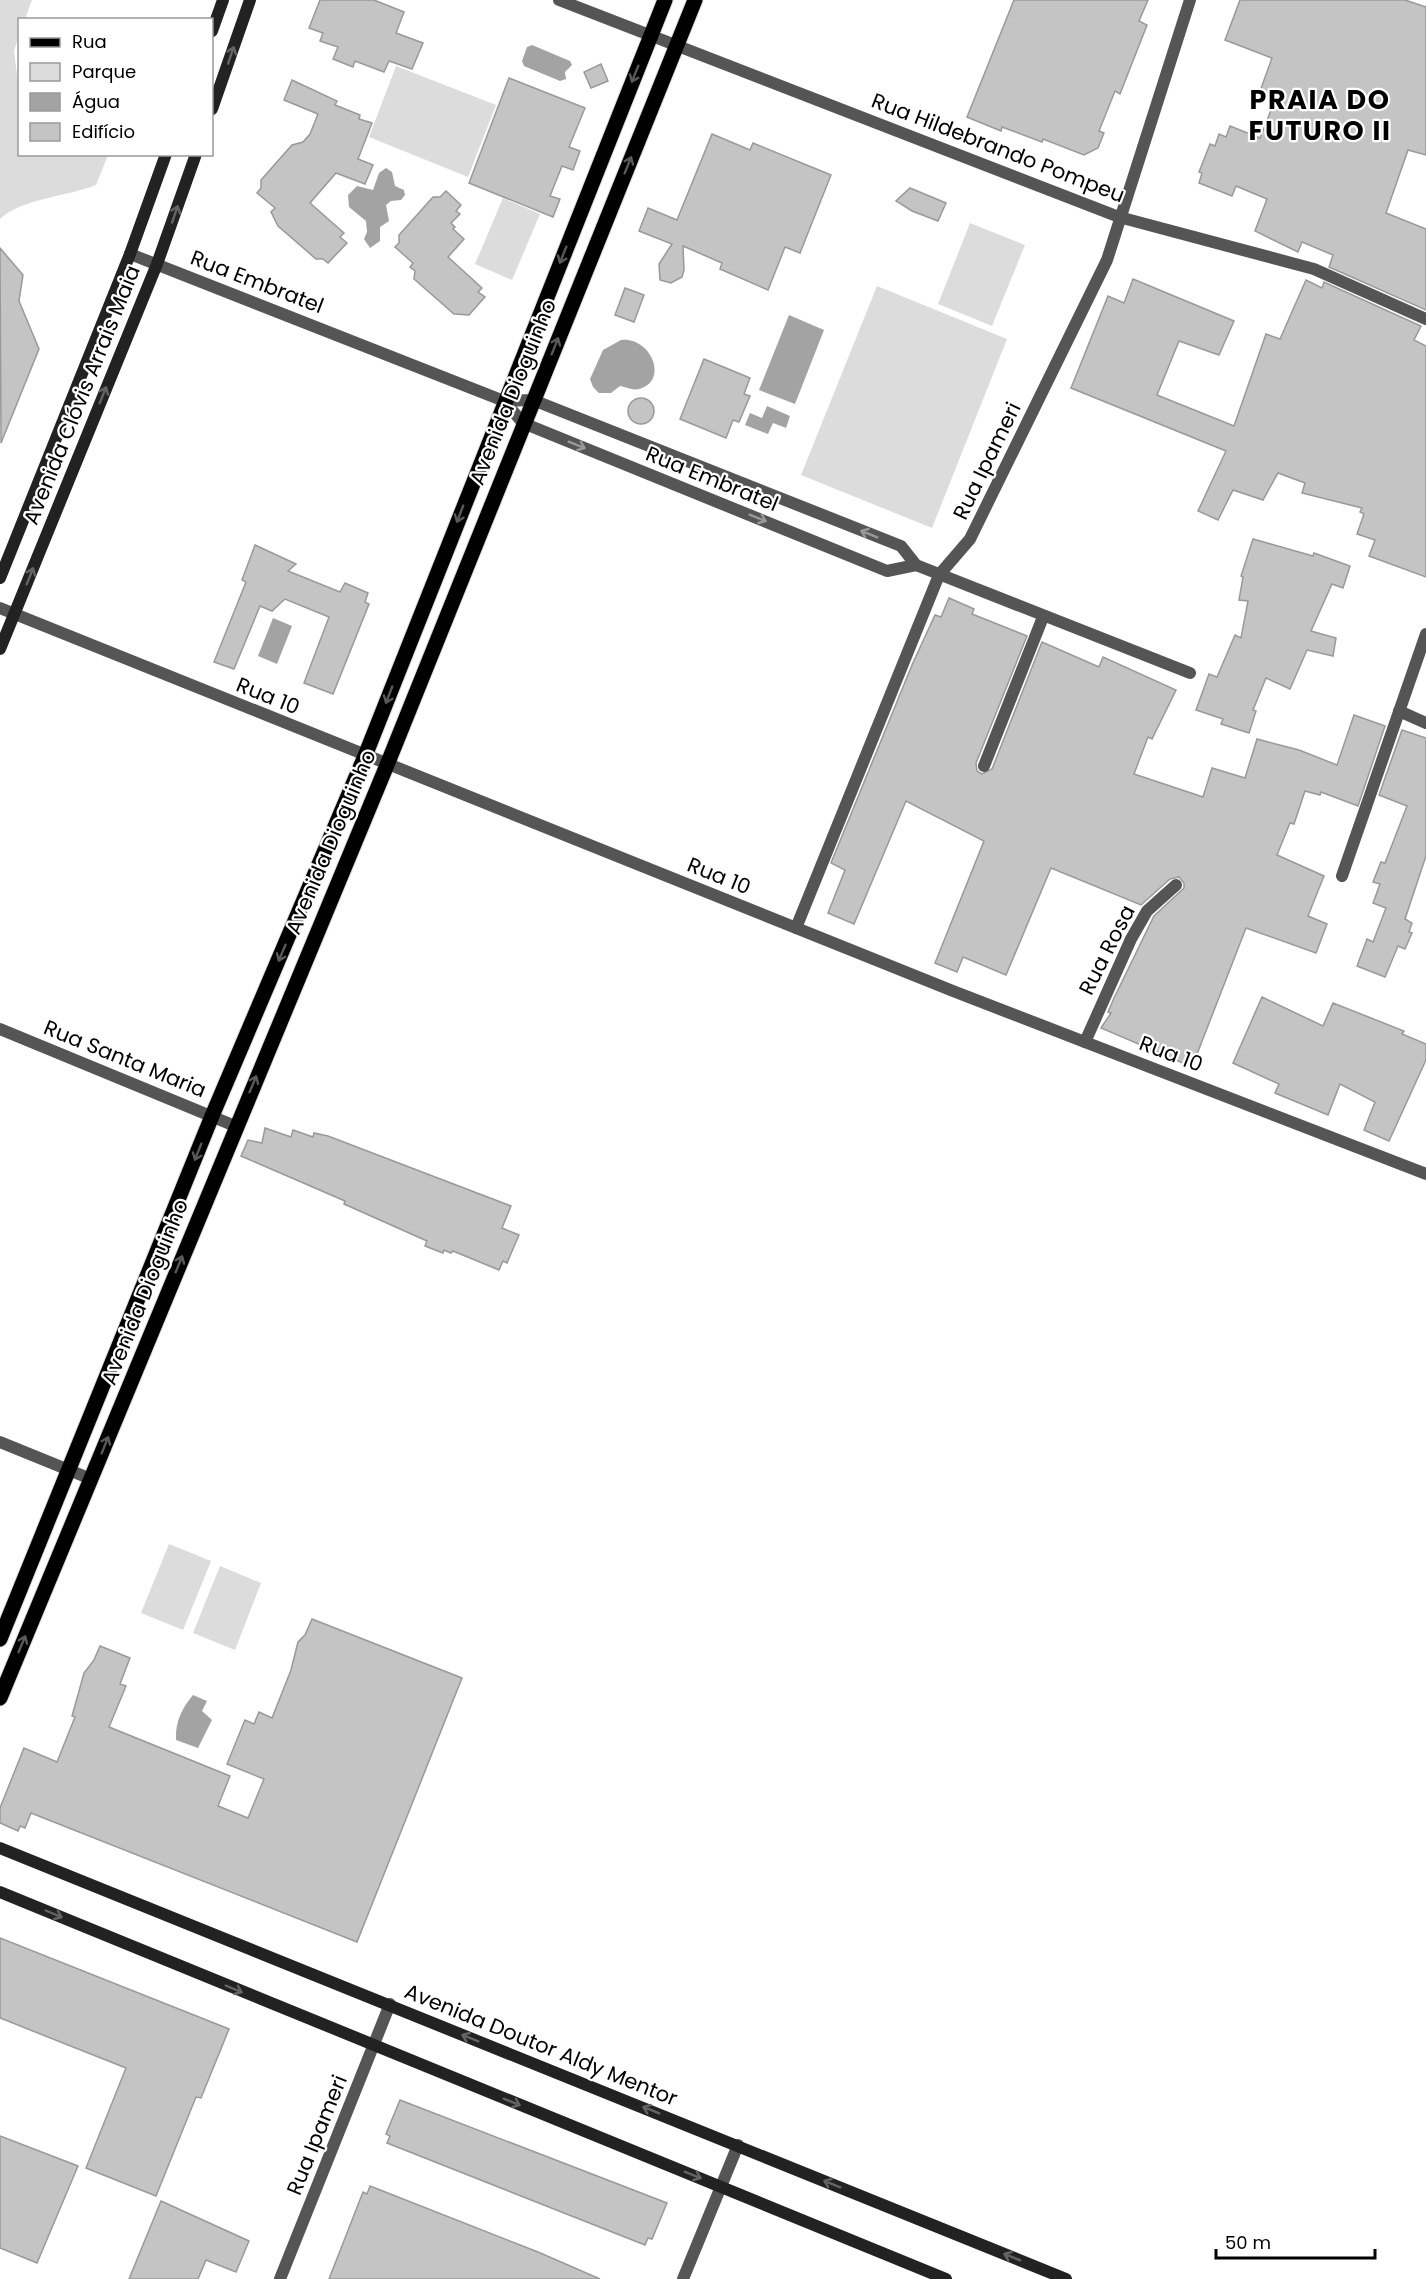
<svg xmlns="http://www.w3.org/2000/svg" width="1426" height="2279" viewBox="0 0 1426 2279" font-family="Poppins,sans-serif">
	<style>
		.green { fill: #dcdcdc }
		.water { fill: #a3a3a3 }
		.building { fill: #c4c4c4; stroke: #999; stroke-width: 1.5 }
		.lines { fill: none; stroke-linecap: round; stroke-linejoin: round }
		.primary-casing { stroke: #dbdbdb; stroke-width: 17 }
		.street { stroke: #555; stroke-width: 12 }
		.secondary { stroke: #222; stroke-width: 12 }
		.primary { stroke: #000; stroke-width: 15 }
		.oneway { stroke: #646464 }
		.oneway2 { stroke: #595959 }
		.oneway3 { stroke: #999 }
		.labels { text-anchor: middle; stroke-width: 4.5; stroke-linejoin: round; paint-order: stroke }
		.street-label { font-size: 21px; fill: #000; stroke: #fff }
		.district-label { font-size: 27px; font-weight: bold; letter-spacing: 1.5px; fill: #000; stroke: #fff }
	</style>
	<rect width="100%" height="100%" fill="#fff"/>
	<g class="green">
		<path d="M0 0H32L25 19 20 20 19 35 14 51 19 90 20 154 108 155 96 185C69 196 20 199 0 219Z"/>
		<path d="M396 66 496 105 468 177 369 137Z"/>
		<path d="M503 198 540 214 512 280 475 264Z"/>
		<path d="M970 223 1025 245 992 326 938 304Z"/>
		<path d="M877 286 1007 339 932 528 801 475Z"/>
		<path d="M169 1544 211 1561 183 1630 141 1613Z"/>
		<path d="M220 1566 261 1583 235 1650 193 1633Z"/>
	</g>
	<g class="water">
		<path d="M532 45 570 61 572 65 565 72 566 79 560 81 524 66 522 61 527 47Z"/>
		<path d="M386 168 392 172 395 186 404 190 405 195 401 200 391 201 386 205 389 221 380 227V241L370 248 364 239 367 232 366 221 349 207 348 195 357 186 373 190 379 173Z"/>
		<path d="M789 315 824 330 795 404 759 390Z"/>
		<path d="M621 340C652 337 669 382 639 389 632 391 627 387 620 386L611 393H599L593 387 590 379 603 350Z"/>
		<path d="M767 406 790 416 786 428 773 423 768 434 745 425 750 413 762 418Z"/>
		<path d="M273 618 292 626 277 664 258 656Z"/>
		<path d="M193 1695 207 1701 202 1711 212 1720 198 1748 176 1740C175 1722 182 1708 193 1695Z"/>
	</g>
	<g class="building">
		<path d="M320 0H374L404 12 396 33 423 43 412 69 389 61 384 72 355 61 353 67 333 59 338 47 320 41 323 33 309 28Z"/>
		<path d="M1014 0H1148L1139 21 1147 25 1120 94 1115 91 1099 131 1104 133 1098 148 1084 155 1043 139 1042 142 1002 127 1001 131 967 117Z"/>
		<path d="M1240 0H1405L1426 7V155L1408 150 1386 213 1426 229V310L1329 267 1333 255 1302 242 1298 252 1255 231 1267 199 1236 186 1232 196 1199 183 1202 173 1199 172 1210 144 1215 146 1219 134 1226 137 1230 126 1260 138 1275 100 1259 94 1272 58 1225 40Z"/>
		<path d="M601 64 608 81 591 88 584 72Z"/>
		<path d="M509 78 585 108 569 147 580 151 573 170 562 166 550 196 560 199 553 217 469 183Z"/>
		<path d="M292 80 337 101 335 105 360 115 359 119 372 123 358 159 373 165 365 184 336 173 310 203 344 233 340 237 347 243 328 263 323 259H316L278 226 271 212 275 208 257 193 261 188V180L292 145 303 142 310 134 318 114 284 100Z"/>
		<path d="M712 134 750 150 753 143 831 175 800 253 785 247 768 290 720 269 722 263 683 246 684 270 682 277 671 283 660 280 659 264 672 244 639 231 648 208 677 220Z"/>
		<path d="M910 188 946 203 938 221 912 211 896 201Z"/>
		<path d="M446 191 461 205 456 211 460 214 451 223 455 227 453 229 464 239 448 257 482 288 478 292 485 297 469 315 454 314 414 279 415 271 410 267 413 263 395 247 399 243V235L433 197H440Z"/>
		<path d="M0 248 23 275 19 301 39 349 1 443Z"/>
		<path d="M1133 279 1234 321 1219 355 1179 341 1157 395 1234 426 1266 334 1280 339 1306 280 1322 288 1324 282 1421 326 1414 340 1426 346V577L1369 556 1375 540 1357 534 1364 514 1360 512 1362 508 1302 493 1305 483 1278 473 1263 500 1233 490 1218 520 1198 511 1226 451 1071 388 1108 296 1124 303Z"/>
		<path d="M625 288 644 295 634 322 615 315Z"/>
		<path d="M704 359 750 378 744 394 750 396 739 422 733 420 726 438 680 419Z"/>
		<circle cx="641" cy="411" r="13"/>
		<path d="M1253 539 1313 556 1314 553 1350 566 1343 588 1332 584 1311 631 1336 638 1333 656 1307 650 1290 689 1266 678 1253 710 1256 711 1249 733 1221 724 1223 719 1196 710 1209 674 1217 677 1235 635 1241 638 1248 601 1239 600 1243 577 1241 576Z"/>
		<path d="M255 545 296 564 288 571 340 592 345 583 368 593 365 602 369 604 333 694 304 683 329 617 285 599 272 611 260 606 234 669 214 662 246 582 242 580Z"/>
		<path d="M949 598 974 609 972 614 1027 636 976 763 977 771 982 774 992 769 1042 642 1099 667 1103 657 1176 690 1152 739 1148 737 1134 774 1203 797 1212 768 1245 778 1257 739 1299 750 1337 765 1354 715 1385 726 1358 806 1321 792 1320 795 1305 791 1294 824 1290 823 1277 855 1324 876 1308 916 1327 924 1316 953 1246 928 1192 1067 1101 1028 1111 1013 1108 1012 1114 998 1154 916 1184 888V883L1179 877 1170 879 1141 905 1051 868 1006 975 963 957 957 972 935 963 984 841 906 801 854 924 828 913 845 870 831 863 912 665 935 615 941 617Z"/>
		<path d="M1402 730 1426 738V856L1405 919 1412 923 1409 932 1412 933 1405 949 1398 946 1385 977 1357 966 1367 939 1373 942 1386 908 1373 903 1380 884 1373 882 1381 862 1385 863 1407 806 1379 795Z"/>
		<path d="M1262 997 1323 1026 1333 1003 1404 1031 1402 1034 1426 1044V1060L1389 1141 1364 1130 1375 1102 1340 1084 1328 1115 1275 1093 1279 1084 1233 1063Z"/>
		<path d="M265 1128 291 1137 293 1130 313 1137 314 1133 328 1136 511 1206 502 1228 519 1235 507 1263 503 1261 499 1270 453 1251 451 1253 444 1250 443 1253 425 1246 427 1241 344 1204 345 1201 241 1156 248 1140 262 1143Z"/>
		<path d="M312 1619 462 1678 357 1942 31 1813 25 1828 20 1826 18 1831 0 1823V1808L24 1748 57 1762 75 1717 72 1716 84 1673 94 1660 100 1646 130 1658 120 1684 126 1686 109 1727 230 1776 218 1806 248 1818 264 1779 227 1764 245 1720 254 1724 259 1712 272 1718 291 1670 298 1642 305 1635Z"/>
		<path d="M0 1938 229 2029 201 2098 196 2097 156 2196 86 2168 126 2068 0 2018Z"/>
		<path d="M400 2100 667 2203 652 2239 648 2238 645 2245 387 2143 390 2136 386 2134Z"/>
		<path d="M0 2136 78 2166 37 2263 0 2248Z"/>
		<path d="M370 2186 538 2252 600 2279H329L363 2192 367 2194Z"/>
		<path d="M161 2201 249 2241 236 2272 206 2260 198 2279H129Z"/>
	</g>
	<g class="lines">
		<defs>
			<g id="primary">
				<path d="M0 1639 212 1116 365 756 665 0"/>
				<path d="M0 1698 387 765 695 0"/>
			</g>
		</defs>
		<use href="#primary" class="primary-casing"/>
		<g class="street">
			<path d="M559 0 1119 217 1314 269 1426 319"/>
			<path d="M130 254 504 401 533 400 901 546 916 565 1190 673"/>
			<path d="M504 401 523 423 887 571 916 565"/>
			<path d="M0 608 953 991 1426 1174"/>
			<path d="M1399 711 1426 723"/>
			<path d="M984 766 1043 617"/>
			<path d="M1342 876 1426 634"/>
			<path d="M796 928 939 575 970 539 1107 260 1190 0"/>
			<path d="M0 1029 235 1126"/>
			<path d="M1085 1042 1131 939 1147 911 1176 885"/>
			<path d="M0 1442 91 1479"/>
			<path d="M280 2279 390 2004"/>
			<path d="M683 2279 738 2145"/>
		</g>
		<g class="secondary">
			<path d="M212 31 223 0"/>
			<path d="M212 109 250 0"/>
			<path d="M0 578 130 254 166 154"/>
			<path d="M0 649 157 264 196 154"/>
			<path d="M0 1848 1066 2279"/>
			<path d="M0 1892 946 2279"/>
		</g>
		<use href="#primary" class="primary"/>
	</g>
	<defs><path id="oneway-shaft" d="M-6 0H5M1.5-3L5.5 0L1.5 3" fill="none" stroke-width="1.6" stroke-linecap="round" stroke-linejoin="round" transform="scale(1.5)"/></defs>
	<g class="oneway">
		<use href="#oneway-shaft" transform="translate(231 55) rotate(-71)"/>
		<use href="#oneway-shaft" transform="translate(175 214) rotate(-71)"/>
		<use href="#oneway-shaft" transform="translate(103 395) rotate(-68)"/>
		<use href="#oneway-shaft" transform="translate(30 576) rotate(-68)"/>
		<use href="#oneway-shaft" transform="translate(54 1914) rotate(23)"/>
		<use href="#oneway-shaft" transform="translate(234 1989) rotate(23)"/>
		<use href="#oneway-shaft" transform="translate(470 2038) rotate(-158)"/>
		<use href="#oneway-shaft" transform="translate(512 2102) rotate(22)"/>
		<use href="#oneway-shaft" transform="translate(651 2110) rotate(-158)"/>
		<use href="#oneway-shaft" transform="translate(693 2175) rotate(22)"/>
		<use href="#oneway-shaft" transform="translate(832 2184) rotate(-158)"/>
		<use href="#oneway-shaft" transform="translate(1012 2257) rotate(-158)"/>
	</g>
	<g class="oneway2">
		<use href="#oneway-shaft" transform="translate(635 74) rotate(112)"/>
		<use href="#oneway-shaft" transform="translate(628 165) rotate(-68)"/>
		<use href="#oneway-shaft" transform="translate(563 255) rotate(112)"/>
		<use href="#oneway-shaft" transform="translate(555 346) rotate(-68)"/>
		<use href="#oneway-shaft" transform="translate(460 514) rotate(111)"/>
		<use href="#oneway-shaft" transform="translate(389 695) rotate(111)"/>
		<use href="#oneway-shaft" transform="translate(282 953) rotate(113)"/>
		<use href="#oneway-shaft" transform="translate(253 1084) rotate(-67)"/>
		<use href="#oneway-shaft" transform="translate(198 1152) rotate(112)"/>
		<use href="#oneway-shaft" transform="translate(179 1264) rotate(-68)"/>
		<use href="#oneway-shaft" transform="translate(105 1445) rotate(-68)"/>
		<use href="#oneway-shaft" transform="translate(22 1644) rotate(-67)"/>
	</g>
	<g class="oneway3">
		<use href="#oneway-shaft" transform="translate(577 445) rotate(22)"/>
		<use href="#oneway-shaft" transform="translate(758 518) rotate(22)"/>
		<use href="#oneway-shaft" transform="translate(869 534) rotate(-158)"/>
	</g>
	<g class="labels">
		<g class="street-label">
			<text transform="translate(998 148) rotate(21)" y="7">Rua Hildebrando Pompeu</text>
			<text transform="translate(257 282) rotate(21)" y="7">Rua Embratel</text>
			<text transform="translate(513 392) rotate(-68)" y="7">Avenida Dioguinho</text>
			<text transform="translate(82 395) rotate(-68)" y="7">Avenida Clóvis Arrais Maia</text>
			<text transform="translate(987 461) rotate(-64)" y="7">Rua Ipameri</text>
			<text transform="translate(712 479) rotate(22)" y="7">Rua Embratel</text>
			<text transform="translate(268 696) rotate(22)" y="7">Rua 10</text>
			<text transform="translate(331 842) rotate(-67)" y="7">Avenida Dioguinho</text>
			<text transform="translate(719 876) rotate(22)" y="7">Rua 10</text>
			<text transform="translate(1107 950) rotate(-63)" y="7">Rua Rosa</text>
			<text transform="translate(1171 1054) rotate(21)" y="7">Rua 10</text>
			<text transform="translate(125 1059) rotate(22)" y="7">Rua Santa Maria</text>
			<text transform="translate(145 1292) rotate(-68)" y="7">Avenida Dioguinho</text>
			<text transform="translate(541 2045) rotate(22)" y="7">Avenida Doutor Aldy Mentor</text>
			<text transform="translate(317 2135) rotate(-68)" y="7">Rua Ipameri</text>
		</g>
		<g class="district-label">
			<text x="1320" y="109">PRAIA DO<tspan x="1320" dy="31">FUTURO II</tspan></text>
		</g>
	</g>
	<rect x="18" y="18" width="195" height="138" fill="#ffffff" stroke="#999999" stroke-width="1.5"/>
	<rect x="30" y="38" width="30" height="9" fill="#000000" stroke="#999999" stroke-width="1.5"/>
	<text x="72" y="48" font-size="18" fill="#000000">Rua</text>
	<rect x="30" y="63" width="30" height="18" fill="#dcdcdc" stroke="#999999" stroke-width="1.5"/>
	<text x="72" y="78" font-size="18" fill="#000000">Parque</text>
	<rect x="30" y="93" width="30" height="18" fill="#a3a3a3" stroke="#999999" stroke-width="1.5"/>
	<text x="72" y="108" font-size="18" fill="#000000">Água</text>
	<rect x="30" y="123" width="30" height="18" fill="#c4c4c4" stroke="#999999" stroke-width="1.5"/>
	<text x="72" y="138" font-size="18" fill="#000000">Edifício</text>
	<path d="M1216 2249v9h159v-9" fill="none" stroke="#000000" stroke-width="3"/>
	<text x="1225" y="2249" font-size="18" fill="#000000" stroke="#ffffff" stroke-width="4.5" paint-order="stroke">50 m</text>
</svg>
